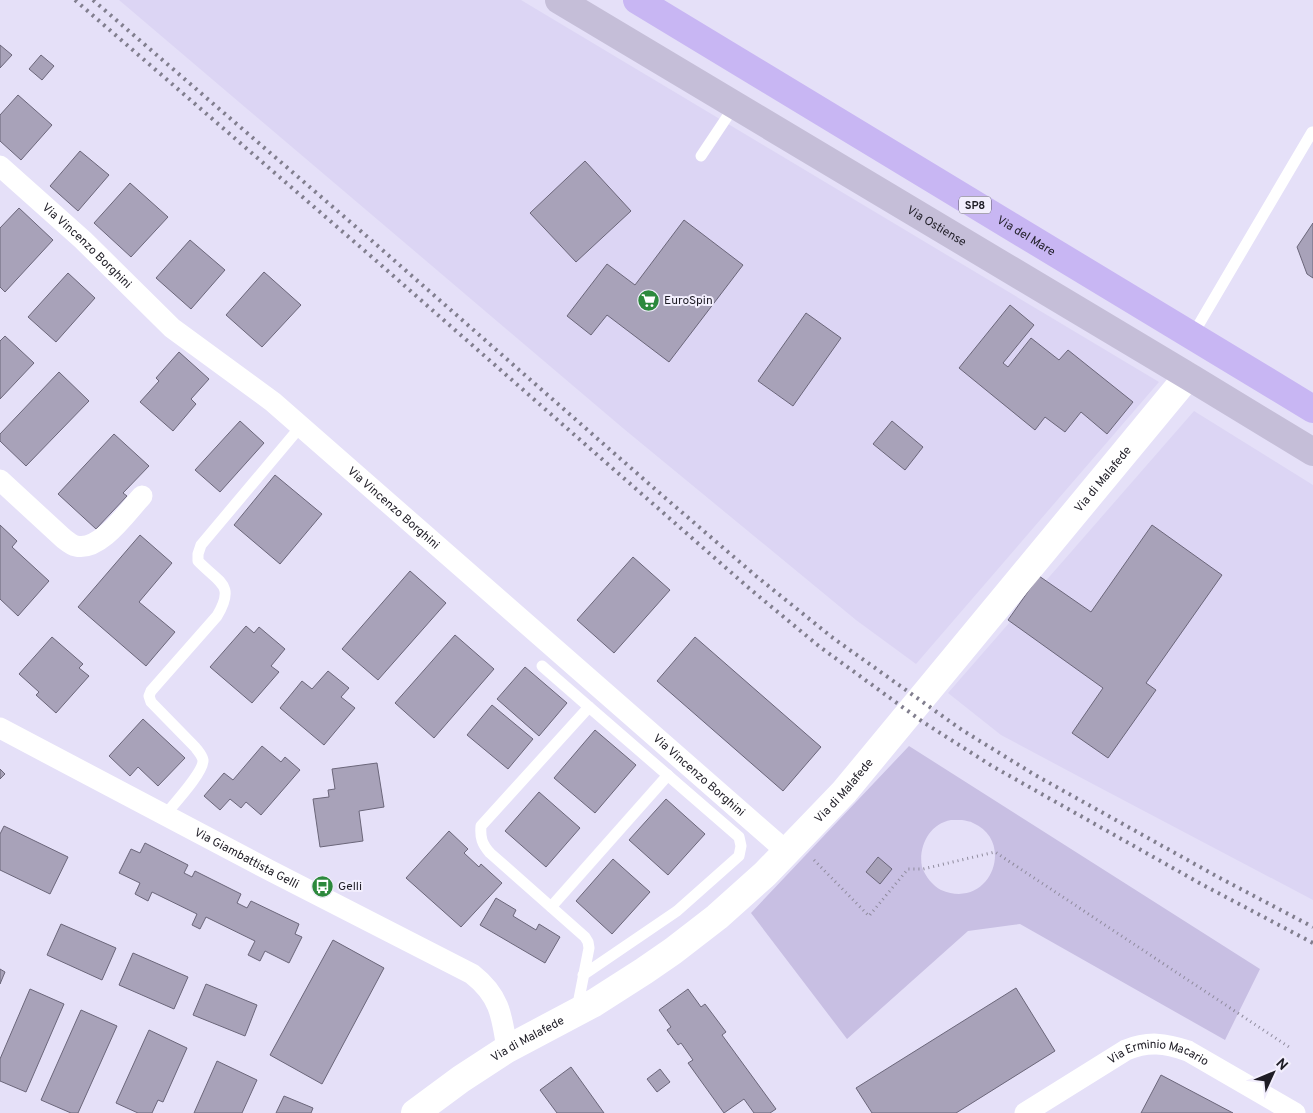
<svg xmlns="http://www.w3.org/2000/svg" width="1313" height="1113" viewBox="0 0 1313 1113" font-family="Overpass,sans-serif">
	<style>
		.built { fill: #dcd5f4 }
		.green { fill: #c8bfe3; fill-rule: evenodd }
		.building { fill: #a8a2b9; stroke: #6b667a }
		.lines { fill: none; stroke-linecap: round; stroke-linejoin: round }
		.path { stroke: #8f8b9d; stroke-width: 3; stroke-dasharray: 1 4; stroke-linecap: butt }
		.service { stroke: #fff; stroke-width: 11 }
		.minor { stroke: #fff; stroke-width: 21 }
		.tertiary { stroke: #fff; stroke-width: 28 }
		.secondary { stroke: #c5bed8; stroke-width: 28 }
		.primary { stroke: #c8b6f3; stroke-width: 28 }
		.rail { stroke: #817e8e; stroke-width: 4; stroke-dasharray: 2.5 5; stroke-linecap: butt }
		.labels { text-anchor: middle; stroke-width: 4; stroke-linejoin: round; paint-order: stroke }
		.shield { fill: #f2eefd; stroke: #5e5b66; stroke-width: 1 }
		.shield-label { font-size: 11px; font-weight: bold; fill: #1e1c25 }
		.street-label { font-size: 12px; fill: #1e1c25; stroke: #f2eefd }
		.poi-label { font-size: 12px; fill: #1e1c25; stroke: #f2eefd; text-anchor: start }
	</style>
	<rect width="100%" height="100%" fill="#e5e0f8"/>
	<g class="built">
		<path d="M119 0H521L1159 382 916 664 856 620 624 429Z"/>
		<path d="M1194 411 1313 485V900L1091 783 1001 735 948 693Z"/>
	</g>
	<path class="green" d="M909 746 1260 969 1225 1040 1020 924 968 931 847 1039 751 913ZM962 820C966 821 970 821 973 823 1016 841 991 911 941 890 933 886 925 876 922 867 918 847 929 824 951 820 954 820 959 820 962 820Z"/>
	<g class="building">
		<path d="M0 45 12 55 0 68Z"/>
		<path d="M41 55 54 66 42 80 29 69Z"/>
		<path d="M18 95 52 125 21 160 0 141V115Z"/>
		<path d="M80 151 109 175 78 211 50 186Z"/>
		<path d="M585 161 631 211 576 262 530 213Z"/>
		<path d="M130 183 168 217 131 257 94 223Z"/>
		<path d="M19 208 53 240 5 292 0 287V228Z"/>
		<path d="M684 220 743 265 669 362 607 315 591 335 567 316 607 264 635 285Z"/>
		<path d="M1313 223V278L1307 274 1297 247Z"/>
		<path d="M190 240 225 270 191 309 156 278Z"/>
		<path d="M264 272 301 305 262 347 226 315Z"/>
		<path d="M68 273 95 298 56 342 28 317Z"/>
		<path d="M1010 305 1034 325 1003 363 1008 367 1031 338 1059 360 1068 350 1133 402 1107 434 1081 412 1065 432 1045 417 1035 430 959 368Z"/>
		<path d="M806 313 841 338 793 406 758 381Z"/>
		<path d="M5 336 34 363 0 399V341Z"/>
		<path d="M179 352 209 379 191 399 196 404 173 431 140 402 159 381 156 378Z"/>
		<path d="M59 372 89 401 26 466 0 441V434Z"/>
		<path d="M240 421 264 443 220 492 195 470Z"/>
		<path d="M892 421 923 447 905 470 873 444Z"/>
		<path d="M114 434 149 466 123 493 127 496 96 529 58 494Z"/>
		<path d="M275 475 322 514 280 564 234 525Z"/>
		<path d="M0 525 17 541 12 547 49 581 18 616 0 599Z"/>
		<path d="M1152 525 1222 575 1146 683 1156 690 1108 758 1072 733 1103 688 1008 620 1039 576 1091 612Z"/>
		<path d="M140 535 172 563 139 602 175 632 146 666 78 607Z"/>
		<path d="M633 557 670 590 614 653 577 620Z"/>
		<path d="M410 571 446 603 378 680 342 649Z"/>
		<path d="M246 626 254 633 259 627 285 649 271 666 279 672 252 703 210 667Z"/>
		<path d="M455 635 494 669 434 738 395 703Z"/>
		<path d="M52 637 83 664 79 668 89 676 56 713 36 695 39 692 19 674Z"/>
		<path d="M695 637 821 747 783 791 657 681Z"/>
		<path d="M525 667 567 703 539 736 497 699Z"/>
		<path d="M328 671 349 688 341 697 355 708 324 745 280 708 302 681 312 689Z"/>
		<path d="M492 705 533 739 508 769 467 735Z"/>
		<path d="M143 719 185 758 158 786 138 767 130 776 109 756Z"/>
		<path d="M595 730 636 765 595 813 554 778Z"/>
		<path d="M262 746 281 762 285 757 300 770 261 815 246 802 241 808 230 799 220 810 204 796 224 773 233 780Z"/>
		<path d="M377 763 384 807 359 811 363 841 320 847 313 799 329 797 328 790 335 789 332 769Z"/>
		<path d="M0 769 5 774 0 779Z"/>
		<path d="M539 792 580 828 546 867 505 831Z"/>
		<path d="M666 799 705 834 668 875 629 840Z"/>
		<path d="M4 826 68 857 50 894 0 870V834Z"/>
		<path d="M449 831 468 849 464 853 479 867 481 864 502 883 461 927 406 878Z"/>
		<path d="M145 843 188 865 184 873 192 877 195 871 241 894 237 903 247 908 251 901 299 924 295 934 302 937 289 963 265 951 260 961 248 955 255 941 206 917 200 929 192 925 197 914 152 892 148 901 135 894 140 883 119 873 131 849 140 853Z"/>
		<path d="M878 857 892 869 880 884 866 872Z"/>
		<path d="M613 859 650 892 612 934 576 901Z"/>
		<path d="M496 898 516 910 513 916 536 930 539 924 560 937 545 963 480 925Z"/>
		<path d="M61 924 116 948 102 980 47 955Z"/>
		<path d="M333 940 384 968 322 1084 270 1055Z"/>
		<path d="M133 953 188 977 174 1009 119 985Z"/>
		<path d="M0 969 5 972 0 984Z"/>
		<path d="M206 984 257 1005 245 1036 193 1015Z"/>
		<path d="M1016 988 1055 1051 956 1113H872L856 1088Z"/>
		<path d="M30 989 64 1004 26 1092 0 1081V1059Z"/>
		<path d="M688 989 701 1007 705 1004 726 1032 722 1035 776 1109 770 1113H754L744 1099 724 1113 688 1063 693 1060 681 1043 678 1045 667 1030 671 1027 659 1010Z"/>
		<path d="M81 1010 117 1026 78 1113H71L41 1100Z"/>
		<path d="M149 1030 187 1048 163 1102 158 1100 152 1113H138L116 1103Z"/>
		<path d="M217 1061 257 1080 242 1113H194Z"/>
		<path d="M571 1067 604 1113H557L540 1090Z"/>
		<path d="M660 1069 670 1082 657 1092 647 1079Z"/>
		<path d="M1161 1075 1233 1113H1141Z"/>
		<path d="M284 1096 313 1108 311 1113H276Z"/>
	</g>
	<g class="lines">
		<path class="path" d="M814 860 869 916 908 869H923L995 852 1292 1049"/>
		<g class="service">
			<path d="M701 156 735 105"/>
			<path d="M1192 336 1312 132"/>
			<path d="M542 666 589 707"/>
			<path d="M165 815C173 805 204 772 203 760 202 755 198 751 195 747L151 702 149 696 151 691 217 616C236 584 219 583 198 561V554L201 545 301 426"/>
			<path d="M551 907 668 775"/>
			<path d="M577 1009 589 948 588 942 585 937 490 853C482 844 480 838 481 826L589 707 739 837 741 846 739 856 677 911 583 975"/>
		</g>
		<g class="minor">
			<path id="s1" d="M0 166 83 240 172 328 273 402 787 852"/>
			<path d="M0 480 63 538C67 541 71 545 76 546 100 552 127 512 142 496"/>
			<path id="s2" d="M0 728 269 870 472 974C500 996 502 1016 507 1049"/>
			<path id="s3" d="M1025 1113 1126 1050C1148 1041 1165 1043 1188 1051L1295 1113"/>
		</g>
		<path class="tertiary" id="s4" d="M415 1113 461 1079 507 1049 594 1003 644 971 673 951 717 917 765 874 844 792 1188 376"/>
		<path class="secondary" id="s5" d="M559 0 1188 376 1313 452"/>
		<path class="primary" id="s6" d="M637 0 1313 409"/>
		<g class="rail">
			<path d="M75 0 373 258 750 589 820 647 923 722 992 766 1203 885 1313 943"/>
			<path d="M93 0 363 233 656 490 756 576 833 638 962 730 1035 775 1218 877 1313 927"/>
		</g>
	</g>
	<defs>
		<symbol id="supermarket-disc" viewBox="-11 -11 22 22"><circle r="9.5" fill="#2c893c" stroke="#f2eefd"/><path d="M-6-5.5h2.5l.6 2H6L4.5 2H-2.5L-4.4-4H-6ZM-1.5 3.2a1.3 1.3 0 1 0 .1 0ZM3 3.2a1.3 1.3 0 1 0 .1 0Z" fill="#fff"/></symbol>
		<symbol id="bus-disc" viewBox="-11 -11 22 22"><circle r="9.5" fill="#2c893c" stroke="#f2eefd"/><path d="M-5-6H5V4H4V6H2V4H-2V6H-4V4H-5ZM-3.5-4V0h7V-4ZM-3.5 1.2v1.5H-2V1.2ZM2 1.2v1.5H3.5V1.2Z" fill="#fff"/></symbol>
	</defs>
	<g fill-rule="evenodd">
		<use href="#supermarket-disc" x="636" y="288" width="25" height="25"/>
		<use href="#bus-disc" x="310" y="874" width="25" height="25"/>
	</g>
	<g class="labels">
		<rect class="shield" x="959" y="196.5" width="32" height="17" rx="4"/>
		<g class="shield-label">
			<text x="975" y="209">SP8</text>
		</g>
		<g class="street-label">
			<text dy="4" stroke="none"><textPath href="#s5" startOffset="440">Via Ostiense</textPath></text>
			<text dy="4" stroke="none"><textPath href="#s6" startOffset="455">Via del Mare</textPath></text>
			<text dy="4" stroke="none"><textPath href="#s1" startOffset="118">Via Vincenzo Borghini</textPath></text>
			<text dy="4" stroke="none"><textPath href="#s4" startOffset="945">Via di Malafede</textPath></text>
			<text dy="4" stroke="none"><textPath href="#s1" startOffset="522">Via Vincenzo Borghini</textPath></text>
			<text dy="4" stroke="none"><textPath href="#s1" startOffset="928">Via Vincenzo Borghini</textPath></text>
			<text dy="4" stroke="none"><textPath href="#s4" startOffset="540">Via di Malafede</textPath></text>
			<text dy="4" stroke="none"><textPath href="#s2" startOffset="279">Via Giambattista Gelli</textPath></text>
			<text dy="4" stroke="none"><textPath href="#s4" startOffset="135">Via di Malafede</textPath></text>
			<text dy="4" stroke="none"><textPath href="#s3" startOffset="152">Via Erminio Macario</textPath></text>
		</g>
		<g class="poi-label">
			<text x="664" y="304">EuroSpin</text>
			<text x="338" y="890">Gelli</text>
		</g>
	</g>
	<g transform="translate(1273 1073) rotate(46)" stroke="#f2eefd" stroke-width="4" paint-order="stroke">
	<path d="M0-4L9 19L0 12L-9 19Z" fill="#1e1c25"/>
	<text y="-8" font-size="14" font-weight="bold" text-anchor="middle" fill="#1e1c25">N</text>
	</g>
</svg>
